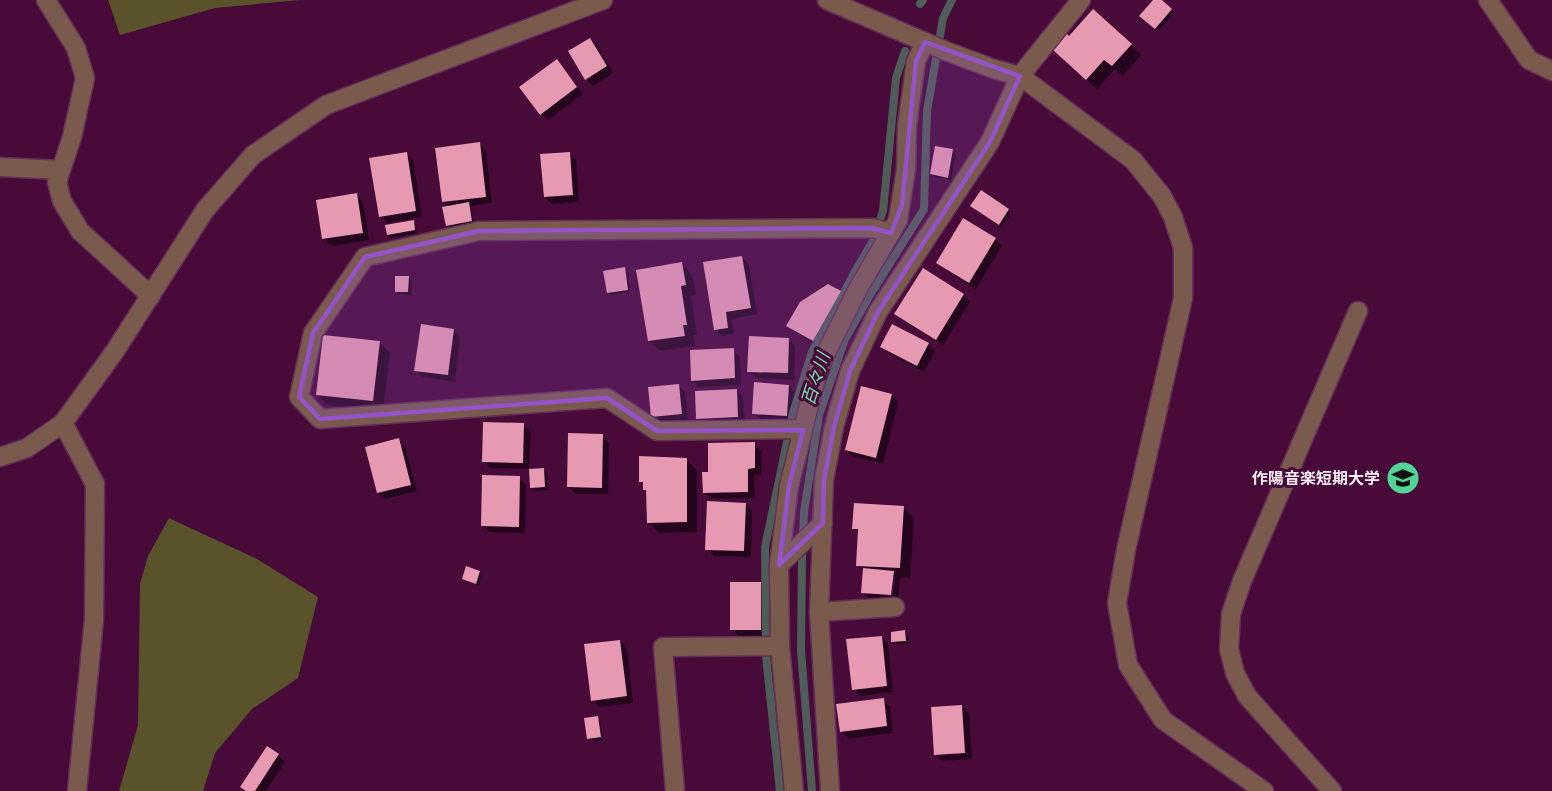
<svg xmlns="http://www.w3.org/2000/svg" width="1552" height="791" viewBox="0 0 1552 791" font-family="Signika,'Noto Sans JP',sans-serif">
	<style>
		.green { fill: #59522a }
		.shadow { fill: #0007 }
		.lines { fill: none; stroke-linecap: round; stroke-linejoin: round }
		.stream { stroke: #505c57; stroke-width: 8 }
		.building { fill: #e699b1 }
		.minor-casing { stroke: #642e57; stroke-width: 21 }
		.minor { stroke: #7b5a4e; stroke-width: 18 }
		.marked { fill: #9553ca; fill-opacity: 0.2; stroke: #9553ca; stroke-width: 4.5; stroke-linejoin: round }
		.labels { text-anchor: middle; stroke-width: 6; stroke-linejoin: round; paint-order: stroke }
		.poi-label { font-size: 16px; font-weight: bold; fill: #fdedf7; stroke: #470a39; text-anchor: end }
		.water-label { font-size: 18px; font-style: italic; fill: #74dda6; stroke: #470a39 }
	</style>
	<rect width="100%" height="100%" fill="#470a39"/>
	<g class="green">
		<path d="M108 0H301L215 8 120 35Z"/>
		<path d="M169 518 257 559 318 597 298 678 252 709 215 753 203 791H119L138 725 140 584 148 556Z"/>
	</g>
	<g class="shadow">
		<path d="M1155 0H1160L1174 13 1158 31 1141 16Z"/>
		<path d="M590 39 597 46 613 73 593 86 586 79Z"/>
		<path d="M1131 45 1141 55 1123 76 1115 69 1097 89 1065 60Z"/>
		<path d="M557 61 583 94 548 120 541 114Z"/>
		<path d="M479 144 486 151 492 203 471 206 474 224 450 228 447 225 449 207 443 202Z"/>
		<path d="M952 151 956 154 951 180 935 177 932 174Z"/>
		<path d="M406 153 413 160 422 217 387 223 380 216Z"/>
		<path d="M569 153 576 160 579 202 552 204 545 197Z"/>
		<path d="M356 195 363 202 369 240 331 246 324 239 318 201Z"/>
		<path d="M975 209 1008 210 1011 213 1002 227Z"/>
		<path d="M413 222 416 225 418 233 391 238 388 235Z"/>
		<path d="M995 239 1002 246 976 289 945 269 938 263Z"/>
		<path d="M742 257 749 264 757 314 732 319 734 334 722 336 716 330Z"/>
		<path d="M682 264 692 275 696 295 691 296 697 335H693L695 346 660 351 649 341Z"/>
		<path d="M624 269 628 272 630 292 611 295 608 292Z"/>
		<path d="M409 278 412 281 411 295 399 294 396 291Z"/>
		<path d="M840 292 847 299 820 347 795 332 788 326Z"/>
		<path d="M963 295 970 302 943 345 903 320 896 314Z"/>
		<path d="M454 330 460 337 455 382 423 377 416 371Z"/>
		<path d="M788 339 795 346 794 380 756 378 749 372Z"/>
		<path d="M379 342 390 353 383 411 328 405 317 394Z"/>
		<path d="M928 344 935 351 924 372 889 353 882 347Z"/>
		<path d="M733 350 740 357 741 385 699 387 692 380Z"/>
		<path d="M678 385 685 392 688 420 659 423 652 416Z"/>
		<path d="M789 386 795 393 793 422 761 420 754 413Z"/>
		<path d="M737 390 743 397 745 423 705 425 698 418Z"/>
		<path d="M892 395 898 402 883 464 853 456 846 450Z"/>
		<path d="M524 425 531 432 529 469 490 468 483 461Z"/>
		<path d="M602 436 609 443 608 494H576L569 487Z"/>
		<path d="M398 440 405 447 417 491 386 499 379 493Z"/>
		<path d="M754 444 761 451 762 475H754L755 498 711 499 704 492Z"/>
		<path d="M686 460 697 470V532L659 533 648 522V492L641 482Z"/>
		<path d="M544 470 547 473 548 490 535 491 532 488Z"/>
		<path d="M519 478 526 485 525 533 489 532 482 525Z"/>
		<path d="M745 504 752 511 751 557 714 556 707 549Z"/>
		<path d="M904 508 914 518 910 578 900 577 898 601 892 600 895 577H891L889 600 870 599 863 592 865 572 857 565 859 534 854 528Z"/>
		<path d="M479 572 482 575 479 586 464 579Z"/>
		<path d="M760 584 767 591V636H739L732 629Z"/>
		<path d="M905 632 908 635 909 643 896 644 893 641Z"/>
		<path d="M882 637 888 644 893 692 860 696 853 689Z"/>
		<path d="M620 641 627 648 633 703 599 707 593 700Z"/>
		<path d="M883 700 890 707 893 733 849 739 842 732Z"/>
		<path d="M962 707 969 713 972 759 942 761 935 754Z"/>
		<path d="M597 717 600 721 603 740 592 741 588 738Z"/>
		<path d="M278 755 285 762 266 791H246Z"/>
	</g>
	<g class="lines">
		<g class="stream">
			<path d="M920 4 923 0"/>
			<path d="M780 791 766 656 765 547 793 413 812 352 856 270 873 241 883 211 896 78 905 51"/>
			<path d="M812 791 801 650 802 559 804 512 819 415 845 339 870 295 924 209 927 111 943 18 952 0"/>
		</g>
	</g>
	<g class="building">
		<path d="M1153 0H1162L1172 9 1155 29 1139 16Z"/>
		<path d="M1093 9 1132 44 1112 66 1104 60 1086 80 1053 50 1067 34 1069 36Z"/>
		<path d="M590 38 607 66 585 80 568 51Z"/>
		<path d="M557 59 577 87 540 115 519 87Z"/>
		<path d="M480 142 486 197 442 202 435 148Z"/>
		<path d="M935 146 953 149 948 178 930 174Z"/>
		<path d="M407 152 416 211 379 217 369 158Z"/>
		<path d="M570 152 573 195 544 197 540 154Z"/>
		<path d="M981 190 1009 209 999 225 970 206Z"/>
		<path d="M357 193 363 233 322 239 316 200Z"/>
		<path d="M469 202 472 221 446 226 442 207Z"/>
		<path d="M963 218 996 238 969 283 936 263Z"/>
		<path d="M414 220 415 230 387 235 385 225Z"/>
		<path d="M742 256 751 308 726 312 728 328 714 330 703 262Z"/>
		<path d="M682 262 686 285 681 286 687 325H683L685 336 648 341 636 270Z"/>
		<path d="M625 267 628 290 607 293 603 271Z"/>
		<path d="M923 268 964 294 936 340 894 314Z"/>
		<path d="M395 276H409L408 292H395Z"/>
		<path d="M828 284 841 291 813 341 786 326 800 302Z"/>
		<path d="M421 324 454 329 448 375 414 371Z"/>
		<path d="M892 324 929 343 917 366 880 347Z"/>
		<path d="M323 335 380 341 373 401 316 395Z"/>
		<path d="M749 336 789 338 788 373 747 372Z"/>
		<path d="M734 348 735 378 691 381 690 350Z"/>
		<path d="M754 382 789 385 787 416 752 414Z"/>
		<path d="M679 384 682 414 651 417 648 387Z"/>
		<path d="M861 386 892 394 876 458 845 450Z"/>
		<path d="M737 389 738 417 696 419 695 391Z"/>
		<path d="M483 422 524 423 523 463 482 462Z"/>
		<path d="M568 433 603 434 602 488 567 487Z"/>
		<path d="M399 438 411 485 377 493 365 447Z"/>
		<path d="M755 442V468L748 469V492L703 493 702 472H708V443Z"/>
		<path d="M639 456 687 458V522L647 523 646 490H643V482H639Z"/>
		<path d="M544 468 545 487 530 488 529 469Z"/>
		<path d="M482 475 520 476 519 527 481 526Z"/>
		<path d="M707 501 746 503 744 551 705 550Z"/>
		<path d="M854 503 904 506 900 568 856 566 858 529H852Z"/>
		<path d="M466 566 480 571 476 584 462 579Z"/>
		<path d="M863 568 894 571 891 595 861 593Z"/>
		<rect x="730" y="582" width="31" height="48"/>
		<path d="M905 630 906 641 891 642V632Z"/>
		<path d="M882 636 887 686 852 690 846 639Z"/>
		<path d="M620 640 627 696 591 701 584 644Z"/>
		<path d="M884 698 887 726 840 732 836 704Z"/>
		<path d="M962 705 965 753 934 755 931 707Z"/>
		<path d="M598 716 601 737 587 739 584 718Z"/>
		<path d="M267 746 279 754 255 791H246L240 787Z"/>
	</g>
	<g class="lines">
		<defs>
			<g id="minor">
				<path d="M46 0 76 48 85 78 72 137 57 182 62 201 80 231 151 296"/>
				<path d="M827 0 946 51 994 69 1020 76 1133 160 1162 196 1173 217 1183 248V298L1126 550 1117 603 1128 665 1163 720 1264 791"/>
				<path d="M1488 0 1529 60 1552 71"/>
				<path d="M0 167 60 170"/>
				<path d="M63 423 95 484 94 619 77 791"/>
				<path d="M803 429 657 431 607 398 320 419 299 397 313 333 365 257 479 231 872 228 891 233"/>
				<path d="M0 457 27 448 63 423 115 351 205 210 253 155 326 105 603 0"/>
				<path d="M779 565 789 486 818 369 859 287 898 220 906 169 907 125 916 61 925 42"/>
				<path d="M895 607 819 612 824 480 834 427 850 371 878 312 990 142 1020 76 1081 0"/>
				<path d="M819 612 830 791"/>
				<path d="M675 791 663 647 780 646"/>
				<path d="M794 791 780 646 779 565 823 523"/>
				<path d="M1332 791 1247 696 1235 673 1229 649 1231 614 1242 581 1358 311"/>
			</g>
		</defs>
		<use href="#minor" class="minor-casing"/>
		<use href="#minor" class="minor"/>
	</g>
	<path class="marked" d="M925 42 1020 76 990 142 878 312 850 371 834 427 824 480 823 523 779 565 789 486 803 430 657 431 607 398 320 419 299 397 313 333 365 257 479 231 872 228 891 233 902 205 916 61Z"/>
	<defs>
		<symbol id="university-disc" viewBox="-11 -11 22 22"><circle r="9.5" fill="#54d396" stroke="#470a39"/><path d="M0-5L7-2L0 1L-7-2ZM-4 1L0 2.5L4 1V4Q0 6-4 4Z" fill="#111"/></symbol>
	</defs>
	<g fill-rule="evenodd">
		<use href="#university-disc" x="1384" y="459" width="38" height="38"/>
	</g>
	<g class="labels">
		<g class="poi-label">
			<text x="1380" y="484">作陽音楽短期大学</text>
		</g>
		<g class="water-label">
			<text transform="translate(816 379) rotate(-72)" y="6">百々川</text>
		</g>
	</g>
</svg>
